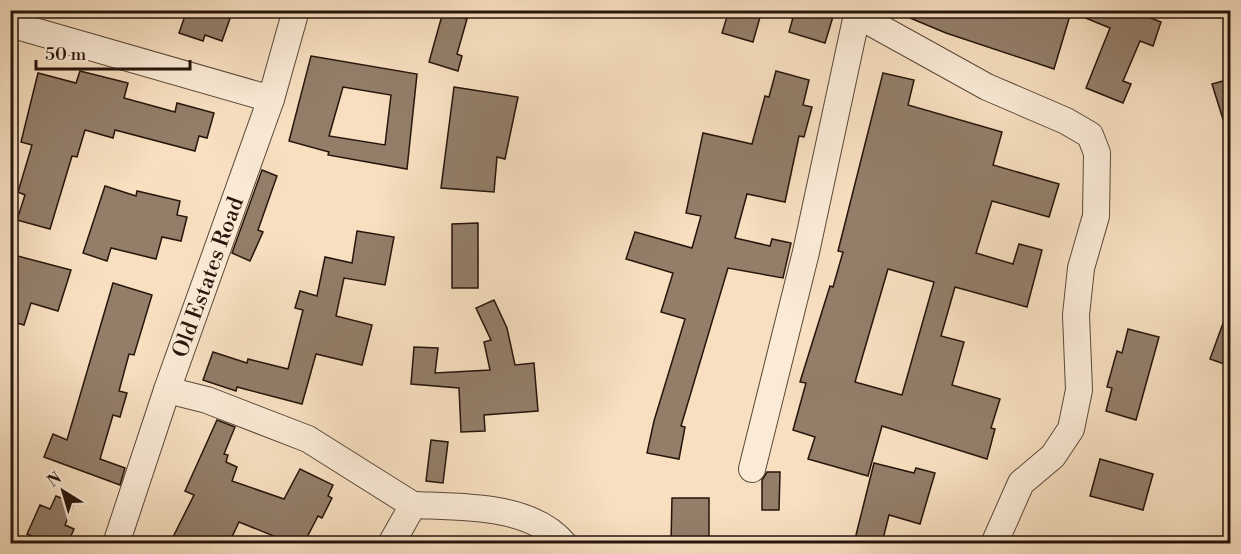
<svg xmlns="http://www.w3.org/2000/svg" width="1241" height="554" viewBox="0 0 1241 554" font-family="'Libre Bodoni',serif">
	<style>
		.building { fill: #937e6a; stroke: #27150c; stroke-width: 1.5; fill-rule: evenodd }
		.lines { fill: none; stroke-linecap: round; stroke-linejoin: round }
		.street-casing { stroke: #5b4839; stroke-width: 28 }
		.street { stroke: #faead6; stroke-width: 26 }
		.labels { text-anchor: middle; stroke-width: 5; stroke-linejoin: round; paint-order: stroke }
		.street-label { font-size: 22px; fill: #27150c; stroke: #faead6 }
	</style>
	<rect width="100%" height="100%" fill="#f7dfc0"/>
	<filter id="stains"><feTurbulence type="fractalNoise" baseFrequency=".00333" numOctaves="4"/><feColorMatrix values="0 0 0 0 .2 0 0 0 0 .09 0 0 0 0 .02 0 0 0 .5 -.17"/></filter>
	<radialGradient id="worn" r=".72"><stop offset=".6" stop-color="#630" stop-opacity="0"/><stop offset="1" stop-color="#630" stop-opacity=".3"/></radialGradient>
	<g class="building">
		<path d="M187 10H233L222 41 205 35 203 41 179 33Z"/>
		<path d="M729 10H762L753 42 722 33Z"/>
		<path d="M795 10H835L825 43 789 32Z"/>
		<path d="M891 10H1130L1161 22 1153 46 1140 41 1123 81 1131 84 1123 103 1086 88 1110 28 1071 12 1054 69 946 33Z"/>
		<path d="M443 12 467 19 457 54 462 56 458 71 429 62Z"/>
		<path d="M311 56 417 74 407 169 328 155 329 152 289 141ZM343 87 391 95 385 145 329 136Z"/>
		<path d="M80 71 128 83 124 98 175 112 177 103 214 113 207 138 199 136 195 151 115 130 113 138 85 130 77 157 72 156 50 229 17 220 25 195 18 192 32 145 21 142 38 73 76 83Z"/>
		<path d="M776 71 809 80 803 105 812 107 804 137 799 136 785 202 747 194 735 238 770 246 772 239 791 243 783 278 728 268 681 426 685 427 679 459 647 453 654 421 685 319 661 312 673 273 626 259 635 232 692 248 701 216 686 213 703 133 752 144 765 96 769 97Z"/>
		<path d="M883 73 914 80 908 105 1002 132 993 165 1059 184 1049 217 992 201 976 253 1013 264 1019 244 1042 250 1027 307 955 287 941 336 964 342 952 385 1000 399 991 428 995 429 987 459 882 426 868 476 808 459 815 437 793 430 806 383 800 382 830 286 833 287 843 252 838 251ZM888 269 934 282 902 395 855 382Z"/>
		<path d="M1230 79V132H1227L1212 84Z"/>
		<path d="M454 87 518 97 505 159 497 157 494 192 441 188Z"/>
		<path d="M262 170 277 176 258 230 263 232 250 261 232 253Z"/>
		<path d="M105 186 136 196 137 191 180 201 177 215 187 217 181 241 162 237 156 259 111 248 107 261 83 253Z"/>
		<path d="M478 223V288H452V224Z"/>
		<path d="M357 231 394 237 385 285 344 278 336 316 372 325 362 365 316 354 302 404 237 387 236 391 203 380 213 352 247 363 248 359 288 369 303 310 295 308 300 291 317 296 325 257 352 263Z"/>
		<path d="M10 254 71 270 58 311 31 303 24 325 10 321Z"/>
		<path d="M113 283 152 295 134 355 129 354 119 391 127 393 120 417 113 415 100 459 125 468 120 485 44 457 53 434 67 440Z"/>
		<path d="M494 300 507 328 515 365 534 363 538 411 484 415 485 431 461 432 459 388 411 384 414 347 438 348 435 373 490 370 484 342 491 340 476 308Z"/>
		<path d="M1229 307H1230V366L1210 359Z"/>
		<path d="M1128 329 1159 337 1136 420 1106 411 1112 388 1107 387 1117 351 1122 353Z"/>
		<path d="M217 420 235 427 224 454 228 455 226 462 237 467 232 481 284 499 300 469 333 485 328 496 332 498 322 518 318 516 304 543H291L239 522 229 543H170L194 495 185 491Z"/>
		<path d="M431 440 448 442 443 483 426 481Z"/>
		<path d="M1100 459 1153 474 1143 510 1090 496Z"/>
		<path d="M874 463 914 473 916 468 935 473 920 524 889 515 882 543H854Z"/>
		<path d="M767 472H780L779 510H762V480Z"/>
		<path d="M56 496 74 503 65 525 74 529 68 543H49L27 534 40 505 50 509Z"/>
		<path d="M672 498H709V543H671Z"/>
	</g>
	<g class="lines">
		<defs>
			<g id="street">
				<path d="M857 15 987 87 1066 121 1090 135 1097 153 1096 216 1081 268 1076 315 1079 390 1071 429 1053 456 1021 483 994 544"/>
				<path d="M10 24 271 99"/>
				<path d="M167 390 207 400 308 439 413 505 391 544"/>
				<path d="M752 469 806 252 858 10"/>
				<path d="M413 505C460 507 531 504 564 544"/>
				<path d="M116 544 167 390 271 99 296 10"/>
			</g>
		</defs>
		<use href="#street" class="street-casing"/>
		<use href="#street" class="street"/>
	</g>
	<g class="labels">
		<g class="street-label">
			<text transform="translate(207 277) rotate(-70)" y="8">Old Estates Road</text>
		</g>
	</g>
	<rect width="1241" height="554" fill="none" stroke="#f7dfc0" stroke-width="36"/>
	<rect x="12" y="12" width="1217" height="530" fill="none" stroke="#27150c" stroke-width="3"/>
	<rect x="18" y="18" width="1205" height="518" fill="none" stroke="#27150c" stroke-width="1.5"/>
	<g transform="translate(63 491) rotate(323)" stroke="#faead6" stroke-width="4.5" paint-order="stroke">
	<path d="M0-4.5L10 22L0 15L-10 22Z" fill="#27150c"/>
	<text y="-9" font-size="16" font-weight="bold" text-anchor="middle" fill="#27150c">N</text>
	</g>
	<path d="M36 60v9h154v-9" fill="none" stroke="#27150c" stroke-width="3"/>
	<text x="45" y="60" font-size="18" fill="#27150c" stroke="#faead6" stroke-width="4.5" paint-order="stroke">50 m</text>
	<rect width="100%" height="100%" filter="url(#stains)"/>
	<rect width="100%" height="100%" fill="url(#worn)"/>
</svg>
